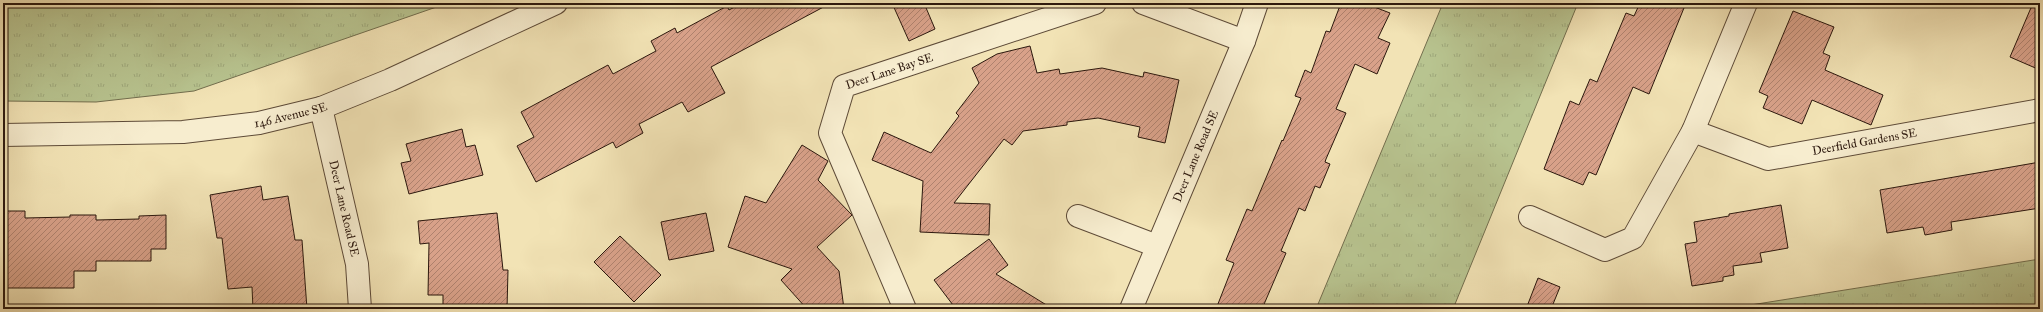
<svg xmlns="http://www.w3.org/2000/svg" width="2043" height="312" viewBox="0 0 2043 312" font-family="'IM FELL Great Primer',serif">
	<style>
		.park { fill: url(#park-tufts); stroke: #726e4e }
		.building { fill: url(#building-hatch); stroke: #2b170d }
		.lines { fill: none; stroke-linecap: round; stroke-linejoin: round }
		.minor-casing { stroke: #5d4a37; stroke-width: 24 }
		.tertiary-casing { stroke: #5d4a37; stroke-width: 24 }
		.minor { stroke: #f7edcf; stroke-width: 22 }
		.tertiary { stroke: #f7edcf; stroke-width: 22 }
		.labels { text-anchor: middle; stroke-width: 3; stroke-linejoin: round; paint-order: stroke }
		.street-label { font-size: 12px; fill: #2b170d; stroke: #f7edcf }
	</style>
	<defs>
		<pattern id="park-tufts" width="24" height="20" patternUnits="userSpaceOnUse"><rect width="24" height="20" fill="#b8c490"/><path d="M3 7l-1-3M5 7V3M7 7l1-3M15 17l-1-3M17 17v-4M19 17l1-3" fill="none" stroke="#9ea87b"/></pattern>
		<pattern id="building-hatch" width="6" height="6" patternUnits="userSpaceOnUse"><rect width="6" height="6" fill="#d8a189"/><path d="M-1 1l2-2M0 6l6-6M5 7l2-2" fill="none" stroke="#af826e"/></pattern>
	</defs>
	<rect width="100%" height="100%" fill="#f2e3b5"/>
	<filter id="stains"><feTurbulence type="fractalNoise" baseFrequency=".005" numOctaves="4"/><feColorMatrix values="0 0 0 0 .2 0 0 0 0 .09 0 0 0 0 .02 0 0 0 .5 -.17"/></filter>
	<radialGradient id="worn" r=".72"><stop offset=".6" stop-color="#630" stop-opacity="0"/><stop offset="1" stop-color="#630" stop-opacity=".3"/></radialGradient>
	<g class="park">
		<path d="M3 3H448L194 91 96 102 3 101Z"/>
		<path d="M1443 3H1578L1453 309H1316Z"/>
		<path d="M2040 259V309H1734L1738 307Z"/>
	</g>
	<g class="building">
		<path d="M742 3H831L711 67 725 93 688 112 682 102 639 124 643 133 616 148 613 142 536 182 517 146 534 137 521 112 608 65 613 74 656 51 651 41 675 28 677 33 727 6 729 10Z"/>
		<path d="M892 3H924L935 29 909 41Z"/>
		<path d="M1341 3H1364L1390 13 1378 38 1390 43 1377 74 1355 64 1336 109 1346 113 1326 159 1325 162 1330 164 1320 188 1315 186 1305 211 1299 208 1281 251 1286 253 1262 309H1216L1234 263 1226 260 1247 209 1252 211 1282 140 1283 141 1301 98 1295 96 1305 70 1311 73 1326 31 1330 32Z"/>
		<path d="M1640 3H1686L1649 94 1633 87 1596 175 1589 172 1583 185 1544 169 1570 101 1579 105 1590 79 1597 82 1626 13 1634 16Z"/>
		<path d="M2033 3H2040V70L2010 57Z"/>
		<path d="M1793 11 1834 27 1823 53 1830 56 1825 70 1883 95 1871 125 1812 100 1802 124 1763 108 1768 96 1759 92Z"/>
		<path d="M1030 46 1037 73 1059 69 1060 74 1102 68 1143 77 1144 72 1179 80 1165 143 1138 137 1140 127 1098 118 1067 122V125L1023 131 1012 145 1004 139 954 203 990 204 989 235 920 232 923 181 872 160 884 132 931 153 959 116 956 113 979 83 972 68 997 54Z"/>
		<path d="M462 129 466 147 475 145 483 175 409 194 401 163 411 161 406 144Z"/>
		<path d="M802 145 828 161 818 180 852 215 817 247 839 271 844 309H807L781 280 792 269 728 247 745 196 766 203Z"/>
		<path d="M2040 162V208L1951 222 1952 230 1925 235 1923 227 1887 233 1880 190Z"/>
		<path d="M261 186 263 200 288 196 295 240H302L307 309H253L252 287 228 289 222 238H217L210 195Z"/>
		<path d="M1781 205 1788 248 1760 253 1762 262 1733 266 1734 275 1723 277V281L1692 286 1685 244 1697 242 1694 222 1729 216V214Z"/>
		<path d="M3 211H25V218L70 217V215H96V220L139 219V216L166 215V249H151V261H96V271H74V288H3Z"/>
		<path d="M497 213 503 270H508L507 309H443V295H428L429 243 420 244 418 221Z"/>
		<path d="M706 213 714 251 669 260 661 222Z"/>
		<path d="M620 236 661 275 634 302 594 262Z"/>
		<path d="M989 239 1008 265 996 274 1053 309H956L934 280Z"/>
		<path d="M1538 278 1560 287 1551 309H1526Z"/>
	</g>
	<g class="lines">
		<defs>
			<g id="minor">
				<path d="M1143 3 1244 41"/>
				<path id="s1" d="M321 108 357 264 360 309"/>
				<path id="s2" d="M1693 131 1768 159 2040 110"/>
				<path d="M1078 216 1157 246"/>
				<path d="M1530 217 1605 250 1633 238 1693 131 1746 3"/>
				<path id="s3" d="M905 309 830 133 844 86 1095 3"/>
				<path id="s4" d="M1131 309 1244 41 1257 3"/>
			</g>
			<g id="tertiary">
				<path id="s5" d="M3 135 183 132 259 123 321 108 390 80 556 3"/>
			</g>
		</defs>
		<use href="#minor" class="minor-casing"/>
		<use href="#tertiary" class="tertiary-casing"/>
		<use href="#minor" class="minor"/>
		<use href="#tertiary" class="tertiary"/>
	</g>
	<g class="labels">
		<g class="street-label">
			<text dy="4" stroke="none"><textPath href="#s3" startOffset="288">Deer Lane Bay SE</textPath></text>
			<text dy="4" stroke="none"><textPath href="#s5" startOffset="289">146 Avenue SE</textPath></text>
			<text dy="4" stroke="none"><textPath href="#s2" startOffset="178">Deerfield Gardens SE</textPath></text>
			<text dy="4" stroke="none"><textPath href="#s4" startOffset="166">Deer Lane Road SE</textPath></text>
			<text dy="4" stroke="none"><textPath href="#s1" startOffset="103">Deer Lane Road SE</textPath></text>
		</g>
	</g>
	<rect width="2043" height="312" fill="none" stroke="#f2e3b5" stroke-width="16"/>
	<rect x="4" y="4" width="2035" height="304" fill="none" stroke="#2b170d" stroke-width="2"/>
	<rect x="8" y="8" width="2027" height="296" fill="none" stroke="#2b170d"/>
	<rect width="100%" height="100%" filter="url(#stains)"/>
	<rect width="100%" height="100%" fill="url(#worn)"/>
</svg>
